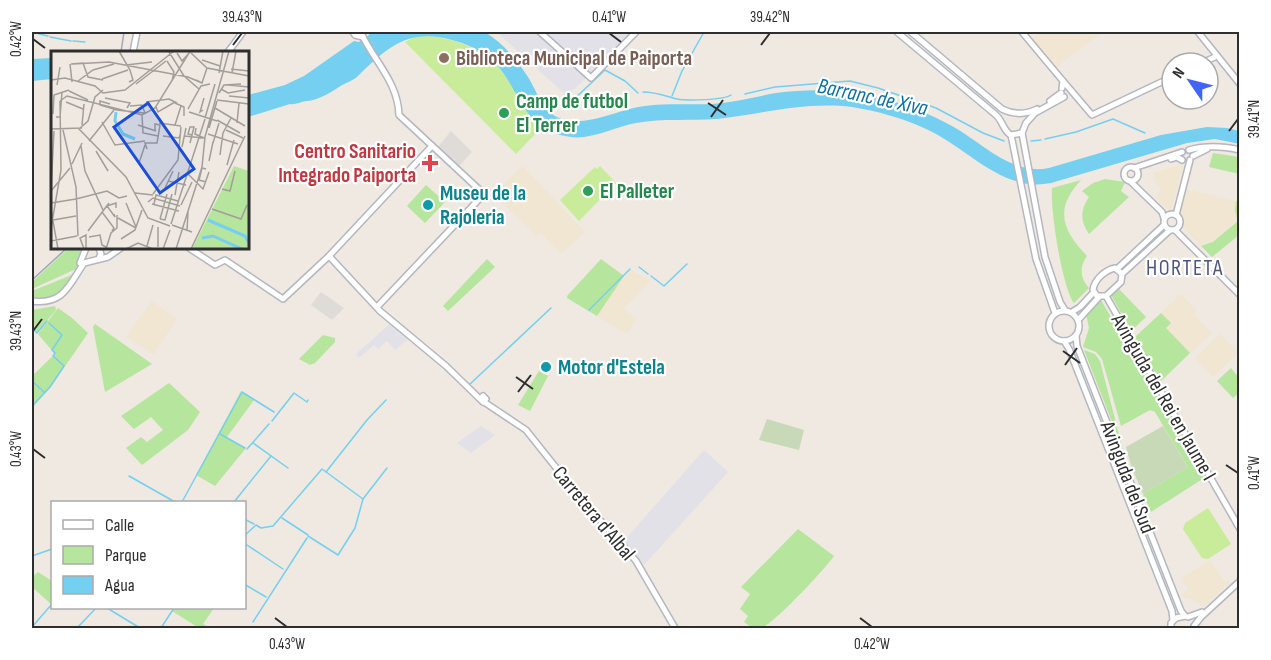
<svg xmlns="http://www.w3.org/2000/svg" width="1271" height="660" viewBox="0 0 1271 660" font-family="'Sofia Sans Condensed',sans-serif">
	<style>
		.industrial { fill: #e3e1e8 }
		.education { fill: #f0e6d1 }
		.green { fill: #b6e59e }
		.cemetery { fill: #c8d9b8 }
		.pitch { fill: #c9ec9a }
		.plaza { fill: #dfdcd8 }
		.water { fill: #75cff0 }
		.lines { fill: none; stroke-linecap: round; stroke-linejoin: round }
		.stream { stroke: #75cff0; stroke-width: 1.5 }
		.secondary-casing { stroke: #b4b7c1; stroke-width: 8 }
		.secondary { stroke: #fff; stroke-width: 5 }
		.rail { stroke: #a3a6b8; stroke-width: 1.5 }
		.ticks { fill: none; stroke: #2e2e2e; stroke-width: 2 }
		.education-dot { fill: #8d6e63; stroke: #fff; stroke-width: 2 }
		.leisure-dot { fill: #2e9e5b; stroke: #fff; stroke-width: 2 }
		.health-dot { fill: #e0444e; stroke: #fff; stroke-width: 2 }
		.culture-dot { fill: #0f9aa8; stroke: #fff; stroke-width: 2 }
		.labels { text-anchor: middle; stroke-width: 4.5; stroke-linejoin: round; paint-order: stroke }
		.education-label { font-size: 21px; font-weight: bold; fill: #785e54; stroke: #fff; text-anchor: start }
		.leisure-label { font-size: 21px; font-weight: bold; fill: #27864d; stroke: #fff; text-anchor: start }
		.health-label { font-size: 21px; font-weight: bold; fill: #be3a42; stroke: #fff; text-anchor: end }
		.culture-label { font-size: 21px; font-weight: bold; fill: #0d838f; stroke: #fff; text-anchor: start }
		.street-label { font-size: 21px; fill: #2e2e2e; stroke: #fff }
		.water-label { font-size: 22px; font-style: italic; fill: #0d6fa3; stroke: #fff }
		.neighbourhood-label { font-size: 22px; letter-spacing: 1.5px; fill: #4d5680; stroke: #fff }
		.inset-river { fill: none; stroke: #75cff0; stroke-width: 3 }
		.inset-road { fill: none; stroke: #a29e99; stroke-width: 1.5 }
		.view { fill: #1d4ed8; fill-opacity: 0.15; stroke: #1d4ed8; stroke-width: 3 }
		.inset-edge { fill: none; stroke: #2e2e2e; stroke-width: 3 }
		.neatline { fill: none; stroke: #2e2e2e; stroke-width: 2 }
		.ticks-label { font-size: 15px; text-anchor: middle; fill: #2e2e2e }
	</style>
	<rect width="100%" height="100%" fill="#efe9e1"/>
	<g class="industrial">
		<path d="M493 32H631L618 48 567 96 498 33Z"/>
		<path d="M390 324 408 339 395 350 387 341 378 349 374 345 359 358 356 354Z"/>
		<path d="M481 426 495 435 471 453 457 443Z"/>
		<path d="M704 450 728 472 644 565 623 542Z"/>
	</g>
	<g class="education">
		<path d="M1040 32H1059L1061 34 1064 32H1102L1055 68 1032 39Z"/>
		<path d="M1183 164 1171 211H1169L1155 197 1162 189 1155 182 1153 173Z"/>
		<path d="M523 166 585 232 561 254 541 233 537 236 493 194Z"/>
		<path d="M1185 189 1236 201 1235 210 1238 220 1213 242 1201 246 1182 226 1183 219 1179 213Z"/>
		<path d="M630 269 650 281 623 309 636 319 627 334 597 316 617 284Z"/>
		<path d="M1181 294 1197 311 1194 315 1212 333 1190 353 1166 328 1161 313Z"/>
		<path d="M152 301 177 319 153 354 126 337Z"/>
		<path d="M1220 334 1238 353 1213 377 1195 358Z"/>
		<path d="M1210 560 1225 582 1228 580 1230 583 1203 607 1194 600 1182 597 1181 594 1189 589 1182 578Z"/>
	</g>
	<g class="green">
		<path d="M1213 153 1239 157V174L1209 167Z"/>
		<path d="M1105 179 1125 182 1121 191 1129 197 1089 234C1080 221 1080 210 1089 197L1082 191 1093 183Z"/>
		<path d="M1081 180C1054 209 1062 230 1087 256 1079 267 1080 278 1089 288L1074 303C1062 287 1050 209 1052 188Z"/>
		<path d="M426 185 445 202 425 223 407 206Z"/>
		<path d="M1236 201 1239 202V235L1212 257 1201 246 1213 242 1238 221 1235 210Z"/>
		<path d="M69 248H83L76 269 32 289V282Z"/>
		<path d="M487 259 495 267 448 311 443 306Z"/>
		<path d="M601 259 624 276 597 316 567 298V296Z"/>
		<path d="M74 274C66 294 52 299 32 299V291Z"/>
		<path d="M1118 288 1146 317 1131 331 1111 295Z"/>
		<path d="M1101 300 1204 478 1151 512 1143 494 1188 467 1155 412 1150 410 1121 426 1102 359 1096 352 1083 347 1089 328 1086 314Z"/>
		<path d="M55 306 56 310 37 332 32 327V310Z"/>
		<path d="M58 308 72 318 88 333 50 388 32 408V376L55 354 38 334Z"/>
		<path d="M1161 313 1171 323 1166 328 1190 353 1160 382 1135 337Z"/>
		<path d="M95 324 152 364 105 392 93 327Z"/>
		<path d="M323 335 335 338V342L315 363 310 365 299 359Z"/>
		<path d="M1084 350 1095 354 1100 361 1123 450Z"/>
		<path d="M1231 368 1239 378V393L1233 398 1217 381Z"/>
		<path d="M539 371 548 376 530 411 518 405Z"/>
		<path d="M169 383 200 412 188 430 142 465 126 448 141 437 147 442 163 430 151 417 134 429 121 416Z"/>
		<path d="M241 391 254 400 227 437 246 448 215 486 196 475Z"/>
		<path d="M798 529 834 556C826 568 772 626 761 628 754 630 750 626 744 622L748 616 740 609 750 594 741 587Z"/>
		<path d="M38 572 52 581 51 604 32 587V577Z"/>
		<path d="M174 608H214L203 624 210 628H199L172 611Z"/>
	</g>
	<g class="cemetery">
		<path d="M767 419 804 430 799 450 759 440Z"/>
		<path d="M1163 426 1188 467 1143 494 1131 466 1126 447Z"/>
	</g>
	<g class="pitch">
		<path d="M417 36C450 36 483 46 504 74 517 92 526 111 540 129L516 154 405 42Z"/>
		<path d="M600 166 616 183 579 221 560 200 595 167 597 169Z"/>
		<path d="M1208 508 1231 544 1208 559 1202 558 1183 529 1185 523Z"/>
	</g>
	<g class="plaza">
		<path d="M451 131 472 152 459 166 438 147Z"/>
		<path d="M321 292 344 308 332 320 311 305Z"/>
	</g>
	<g class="water">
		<path d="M370 32H485C504 44 515 58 528 77 537 91 541 109 557 117 582 130 618 109 645 106 668 103 691 105 713 104 735 102 755 97 776 93 809 89 843 89 876 97 903 103 928 113 952 126 983 143 1012 176 1049 168L1161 135 1207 127 1227 128 1239 131 1240 144 1215 139 1187 143 1051 183C1002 193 967 147 926 129 903 118 877 111 852 107 806 101 762 114 717 119 690 121 663 118 636 123 613 127 589 142 565 136 528 128 523 102 504 74 492 57 473 45 452 40 408 28 388 47 358 76 353 81 345 83 339 87 329 94 317 100 307 101 300 102 295 105 290 104L248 117V95L285 85 304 76 354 41 359 42 369 35Z"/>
		<path d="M52 58V79L32 81V59Z"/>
	</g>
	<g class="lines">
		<g class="stream">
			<path d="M39 34 48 36"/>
			<path d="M50 37 71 41"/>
			<path d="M73 41 85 42"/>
			<path d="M643 92C656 92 665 96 677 99 687 101 724 100 731 95"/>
			<path d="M745 94 775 87 850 81 878 88 936 108 983 133 1004 141"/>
			<path d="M672 96 682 71 704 32"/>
			<path d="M571 102 605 70 625 81 638 93"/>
			<path d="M1045 139 1076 132 1113 119 1145 133"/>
			<path d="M1031 141 1041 140"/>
			<path d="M639 267 648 274"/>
			<path d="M651 276 664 286 687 264"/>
			<path d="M589 310 630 269"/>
			<path d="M32 328 37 333 47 321"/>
			<path d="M32 381 44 392"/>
			<path d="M469 385 551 308"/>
			<path d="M32 406 50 387 64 366 53 356 55 353 52 350 62 335 49 323"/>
			<path d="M272 421 294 393 307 402 308 400"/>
			<path d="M220 434 245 448"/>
			<path d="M253 443 288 468"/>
			<path d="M247 449 269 424"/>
			<path d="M326 472 367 420 386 400"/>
			<path d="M129 476 175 502"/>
			<path d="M182 502 242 392 274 412"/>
			<path d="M206 502H208"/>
			<path d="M234 502 271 456"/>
			<path d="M282 518 308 535"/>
			<path d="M244 519 254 524"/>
			<path d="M244 536 256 525 261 528 273 526 322 469 363 499 387 468"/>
			<path d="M308 536 338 555 355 528 363 499"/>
			<path d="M244 543 283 569"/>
			<path d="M32 556 52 549"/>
			<path d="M244 584 266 597"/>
			<path d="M107 608 140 628"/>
			<path d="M253 622 307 538"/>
			<path d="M32 627 52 604"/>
			<path d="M77 628 96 608"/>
			<path d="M161 628 174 608"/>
		</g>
		<defs>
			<g id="secondary">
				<path d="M353 32 355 35 363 37"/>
				<path d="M540 32 591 78 636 32"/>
				<path d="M897 32 996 115C1003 121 1003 131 1011 135L1022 133 1026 123 1035 113 1064 97"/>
				<path d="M911 32 1002 109C1014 115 1025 115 1037 109"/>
				<path d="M1022 32 1063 81 1062 88"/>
				<path d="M1198 32 1240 84"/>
				<path d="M361 33C374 61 398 82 399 115L484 194 377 307"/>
				<path d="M133 52 137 32"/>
				<path d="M228 52 243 32"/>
				<path d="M1202 63 1217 56"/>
				<path d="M1063 81 1092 115 1172 77"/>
				<path d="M1050 101 1061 93"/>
				<path d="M1022 133 1045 257 1060 302 1065 310"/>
				<path d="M1011 135 1036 259 1055 313"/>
				<path d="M1189 150C1206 145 1222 146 1240 150"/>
				<path d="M1193 156 1207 149"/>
				<path d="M1171 159 1177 157 1182 160"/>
				<circle cx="1131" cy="174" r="7"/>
				<path d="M1134 168 1182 152"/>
				<path d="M1130 181 1162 212 1164 218"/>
				<circle cx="1172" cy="222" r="8"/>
				<path d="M1176 215 1190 160"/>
				<path d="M1175 230 1240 295"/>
				<path d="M99 248 101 254 99 258"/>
				<path d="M189 248 215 265 225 260 283 299 329 256 432 146"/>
				<path d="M329 256 380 311 446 366 480 399"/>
				<path d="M80 263 86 248"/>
				<path d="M1115 268 1122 274 1121 282 1106 296H1097L1093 290C1094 280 1105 270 1115 268Z"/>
				<path d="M1117 269 1164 225"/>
				<path d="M1122 274 1170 230"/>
				<path d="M1106 296 1240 529"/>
				<path d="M32 301C64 305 69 285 84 263L108 257 121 248"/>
				<circle cx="1064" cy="326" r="15"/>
				<path d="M1072 312 1080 307 1094 292"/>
				<path d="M1079 319 1099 297"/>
				<path d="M1076 336 1077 346 1181 611 1185 616"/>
				<path d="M1064 341 1069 349 1172 611 1173 620"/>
				<path d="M483 396 486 399 483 402 480 399Z"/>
				<path d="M484 402 526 430 581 499 625 548 636 561 675 628"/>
				<path d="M1188 617 1202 612"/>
				<path d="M1194 626 1201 617 1240 581"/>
				<path d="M1171 628V623L1176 618 1185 616"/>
			</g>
		</defs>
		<use href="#secondary" class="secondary-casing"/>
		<use href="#secondary" class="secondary"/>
		<g class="rail">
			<path d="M121 52 124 32"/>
			<path d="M32 280 67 248"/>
		</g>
	</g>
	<path class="ticks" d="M609 33 621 42M33 39 45 48M233 45 242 33M761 45 770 33M708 103 726 115M711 117 723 100M1229 131 1238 119M33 331 42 319M1063 351 1080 363M1065 365 1077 348M516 377 533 389M518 392 531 375M33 449 45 458M1226 465 1238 473M275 618 287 627M860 618 872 627"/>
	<circle class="education-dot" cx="444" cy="58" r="6"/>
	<g class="leisure-dot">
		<circle cx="504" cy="113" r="6"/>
		<circle cx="588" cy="191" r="6"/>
	</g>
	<path class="health-dot" d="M427 154h6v6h6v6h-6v6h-6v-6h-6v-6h6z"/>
	<g class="culture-dot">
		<circle cx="428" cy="205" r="6"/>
		<circle cx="546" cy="367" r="6"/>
	</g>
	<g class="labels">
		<g class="education-label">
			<text x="456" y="65">Biblioteca Municipal de Paiporta</text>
		</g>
		<g class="leisure-label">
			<text x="516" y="108">Camp de futbol<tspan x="516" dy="24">El Terrer</tspan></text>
			<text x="600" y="198">El Palleter</text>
		</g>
		<g class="health-label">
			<text x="416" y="158">Centro Sanitario<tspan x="416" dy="24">Integrado Paiporta</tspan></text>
		</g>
		<g class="culture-label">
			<text x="440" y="200">Museu de la<tspan x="440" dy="24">Rajoleria</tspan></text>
			<text x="558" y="374">Motor d'Estela</text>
		</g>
		<g class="street-label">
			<text transform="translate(1164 397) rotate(60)" y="7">Avinguda del Rei en Jaume I</text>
			<text transform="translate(1128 477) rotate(69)" y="7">Avinguda del Sud</text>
			<text transform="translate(594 513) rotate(50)" y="7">Carretera d'Albal</text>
		</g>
		<g class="water-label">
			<text transform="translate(873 96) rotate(12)" y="8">Barranc de Xiva</text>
		</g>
		<g class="neighbourhood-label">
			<text x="1185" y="275">HORTETA</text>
		</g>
	</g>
	<g transform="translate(51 51)">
		<rect width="198" height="198" fill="#efe9e1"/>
		<path d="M183 115 198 120V198H141Z" fill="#b6e59e"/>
		<path class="inset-river" d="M65 61 64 70 72 83 84 88M157 169 194 185 198 192M151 187 162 185 191 198"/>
		<path class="inset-road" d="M68 0 79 19 82 29 78 31M118 1 133 25 148 38M126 2 131 10 139 1M140 2 156 17 198 25M151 9 169 15M116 10 123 21 121 30M19 13 21 31M20 13 32 12 37 26 52 29M22 13 58 11 137 26 151 32M75 14 101 11M180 18 198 20M168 22 172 0M181 22 185 0M51 28 77 19M0 29 14 27 44 35 52 42 74 39 123 0M145 29 151 32 156 17M27 30 42 19 63 13M85 33 115 10M6 34 9 16M177 34 198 36M170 38 177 42 194 39M52 39 44 46 37 70 28 78 75 126 97 167 119 175M18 40 37 49M168 42 173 34 190 33M178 45 198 47M54 47 79 52 76 57M166 49 198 53M9 50 16 45 91 64 104 57 138 2M15 51 32 58M95 51 118 48 126 52M124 52 133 56V65M59 53 49 50V54L66 59 94 62 91 54 79 55M105 56 107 61 124 51M164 57 194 75M137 58 150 35 159 33M152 59 149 61 153 47M138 61 166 70M2 63 3 44 18 39M91 64 92 82 107 85M5 66H9L11 41M154 67 164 33M166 69 189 82M51 71 64 94 94 90M108 72 130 75M186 72 188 52M31 74 33 53M87 74 105 80M124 74 130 55M158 77 166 50M0 78 31 77M12 79 25 136 27 185M175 79 192 87M157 83 187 93M112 85 128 87 129 84M133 85 153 87 144 83 145 77M38 90 63 59M139 92 143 76H139L137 83 141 84M162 92 168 72M30 95 34 120 52 159M131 96 135 77M96 98 94 92H106L109 74 104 73V80M45 100 57 120M169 104 172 82 180 67M158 110 162 91M88 112 94 94M21 113 31 92M176 114 183 89M137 123 152 138 158 121M117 130 135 134M155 131 148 129 151 117 155 118M114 137 122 120M171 138 179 140 184 120M0 139 3 80M0 140 19 117M84 142 102 144M102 143 127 109 130 76M124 144 128 121M25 148 56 140 68 147 76 145M97 151 102 147 129 155M0 152 25 148M75 152 85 176M101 153 128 160M103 153 105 144 127 150M130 154 141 131M161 158 190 168 196 154M0 159 7 198M51 161 63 177 61 180M63 163 64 166 56 155 65 152V157M67 167 85 177M109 168 114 169 121 143M109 168 116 143M2 169 25 165M120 173 154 68M121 174 141 181M0 177 10 119 9 50M136 179 137 161M37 180 58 152M38 186 49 184 51 194 55 196M70 188 84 179 91 159M0 190 26 185M96 195 102 174M107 196V176M33 198 29 187 35 184V198M55 198 60 182 66 177V164M75 198 87 192 102 198M112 198 119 179M125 198 151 116 154 86 178 0M140 198 194 85"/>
		<path class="view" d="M97 52 143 118 109 142 63 76Z"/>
		<rect width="198" height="198" class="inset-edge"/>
	</g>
	<rect width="1271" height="660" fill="none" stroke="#ffffff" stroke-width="66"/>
	<rect x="51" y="501" width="195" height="108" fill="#ffffff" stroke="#ababab" stroke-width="1.5"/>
	<rect x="63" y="520" width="30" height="9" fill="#ffffff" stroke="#ababab" stroke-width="1.5"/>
	<text x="105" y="531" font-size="18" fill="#2e2e2e">Calle</text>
	<rect x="63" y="546" width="30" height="18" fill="#b6e59e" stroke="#ababab" stroke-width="1.5"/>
	<text x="105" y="561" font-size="18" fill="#2e2e2e">Parque</text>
	<rect x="63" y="576" width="30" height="18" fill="#75cff0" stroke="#ababab" stroke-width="1.5"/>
	<text x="105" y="591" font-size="18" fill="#2e2e2e">Agua</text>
	<g transform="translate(1190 81) rotate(305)"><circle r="28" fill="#ffffff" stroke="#ababab" stroke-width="1.5"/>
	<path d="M0-4.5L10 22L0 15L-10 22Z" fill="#4264fb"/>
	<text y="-9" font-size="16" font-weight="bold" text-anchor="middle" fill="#2e2e2e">N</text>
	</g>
	<rect x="33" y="33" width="1205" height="594" class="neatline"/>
	<g class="ticks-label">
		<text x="242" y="22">39.43°N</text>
		<text x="609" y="22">0.41°W</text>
		<text x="770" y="22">39.42°N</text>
		<text transform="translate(16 39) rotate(-90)" y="5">0.42°W</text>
		<text transform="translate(1254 119) rotate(-90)" y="5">39.41°N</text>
		<text transform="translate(16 331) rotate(-90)" y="5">39.43°N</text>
		<text transform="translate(16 449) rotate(-90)" y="5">0.43°W</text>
		<text transform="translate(1254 473) rotate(-90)" y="5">0.41°W</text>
		<text x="287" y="649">0.43°W</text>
		<text x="872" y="649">0.42°W</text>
	</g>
</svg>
